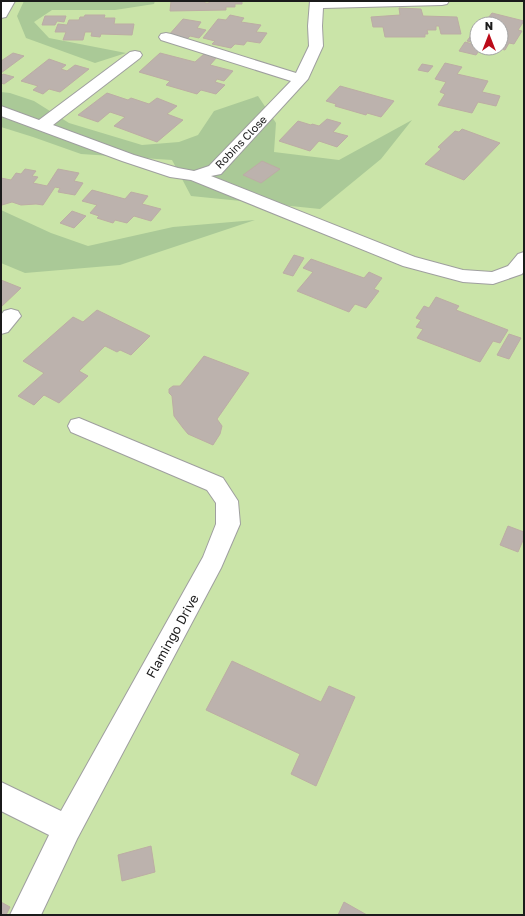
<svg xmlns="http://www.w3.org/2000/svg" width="525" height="916" viewBox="0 0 525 916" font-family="'Golos Text',sans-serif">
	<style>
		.grass { fill: #cae4a8; fill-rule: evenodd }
		.forest { fill: #aac997 }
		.building { fill: #bcb2ad; stroke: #bcada4 }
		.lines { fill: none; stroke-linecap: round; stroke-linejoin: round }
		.minor-casing { stroke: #9f9f9f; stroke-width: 2 }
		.minor { fill: #fff; fill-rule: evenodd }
		.labels { text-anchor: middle; stroke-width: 3; stroke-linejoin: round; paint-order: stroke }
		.far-street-label { font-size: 11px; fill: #1b1b1b; stroke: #fff }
		.street-label { font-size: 13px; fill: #1b1b1b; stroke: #fff }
	</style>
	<rect width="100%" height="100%" fill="#ece7e0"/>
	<path class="grass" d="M1 1H524V915H1ZM477 24H501V48H477Z"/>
	<g class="forest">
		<path d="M24 1H155L154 4 115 10H52L34 22 49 38 126 53 95 63 26 38 17 16Z"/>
		<path d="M1 92 10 93 34 101 69 123 142 145 179 142 198 135 214 111 258 96 276 123 274 152 339 160 412 120 381 159 320 209 191 196 172 160 81 154 33 137 1 127Z"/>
		<path d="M1 210 51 233 88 246 173 227 255 220 120 265 25 273 1 263Z"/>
	</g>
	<g class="building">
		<path d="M171 1H205V3H209V1H242V4H235V7H226V10L170 11Z"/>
		<path d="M399 8 421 9 423 16 457 17 461 34H441L439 26H436V30H427L428 34H425V37H385L383 27H373L371 17 400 15Z"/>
		<path d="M492 13 524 21 518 30 522 31 514 44 509 43 505 50 497 48H501V24H488L485 22Z"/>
		<path d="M85 15H105L104 18H115L114 24H134L132 35 101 34 100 37 91 36 92 32H85L83 40H63L66 32H55L58 24 67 25 69 20H79L80 17H84Z"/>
		<path d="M230 15 244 18 241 22 261 25 256 32 267 33 260 43 247 41 244 45 235 44 231 48 212 44 215 41 203 38 218 19 226 20Z"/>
		<path d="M45 16H66L64 22 57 21 55 25H42Z"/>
		<path d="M183 19 201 22 197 28 206 30 199 38 190 36 187 39 168 36Z"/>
		<path d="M477 27V43L467 41Z"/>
		<path d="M465 42 477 45V48H481L476 55 459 51Z"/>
		<path d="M13 53 24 56 1 73V61Z"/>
		<path d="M160 53 195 62 204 54 217 57 210 65 233 71 224 81 217 79 215 82 225 85 216 94 201 90 197 94 166 85 170 81 139 72Z"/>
		<path d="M49 59 66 65 61 69 67 71 75 65 89 69 60 92 49 89 43 94 33 90 38 86 21 81Z"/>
		<path d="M445 63 462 67 457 74 488 81 482 92 500 96 496 106 478 102 472 113 438 105 445 94 440 92 446 82 435 79Z"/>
		<path d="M422 64 433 66 428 72 418 70Z"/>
		<path d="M3 74 14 77 4 84 1 83V76Z"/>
		<path d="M340 86 394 101 381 117 367 113 366 115 335 106 336 104 326 101Z"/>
		<path d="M107 93 128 100 131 98 149 104 157 98 177 106 167 114 183 120 157 142 114 126 125 117 110 112 98 122 78 115Z"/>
		<path d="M327 119 341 123 333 132 348 136 337 147 319 141 310 151 279 141 298 121 311 125 312 124 319 126Z"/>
		<path d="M462 129 500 143 464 180 425 164 441 149 438 147 455 131 459 132Z"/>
		<path d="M262 161 280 169 261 183 243 175Z"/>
		<path d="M25 169 36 171 32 176 38 177 33 183 47 186 58 169 79 173 74 181 83 183 75 195 58 192 60 188 55 187 43 205 36 204 21 205 12 202 2 205 1 178 11 180 16 173 21 174Z"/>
		<path d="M92 190 125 199 131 192 148 196 142 204 161 209 151 221 134 216 127 223 115 220 113 223 97 218 99 216 90 213 97 205 82 201Z"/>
		<path d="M72 211 86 216 74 228 60 223Z"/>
		<path d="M294 255 304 258 293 276 283 273Z"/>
		<path d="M311 259 364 278 369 272 382 278 374 289 379 291 366 308 355 304 349 312 297 291 313 272 303 268Z"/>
		<path d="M1 280 21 288 1 307Z"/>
		<path d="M436 297 459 306 456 310 508 330 500 343 493 341 480 362 417 338 423 329 416 327 421 320 416 318 424 306 429 308Z"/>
		<path d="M97 310 150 336 131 355 120 350 117 352 105 346 79 371 88 376 59 403 44 395 34 405 18 396 44 373 23 361 73 317 83 322Z"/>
		<path d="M509 334 521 338 509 359 497 355Z"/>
		<path d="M204 356 249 373 217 419 222 426 220 434 213 445 188 434 183 428 174 416 172 396 169 393V389L173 386H180Z"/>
		<path d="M508 526 524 532V538L518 552 500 545Z"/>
		<path d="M232 661 321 702 329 686 355 697 316 786 291 774 300 754 206 710Z"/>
		<path d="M151 846 155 872 122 881 118 855Z"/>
		<path d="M1 902 10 907 6 915H1Z"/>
		<path d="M344 902 367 915H338Z"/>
	</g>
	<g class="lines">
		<defs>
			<g id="minor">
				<path d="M1 1H15L6 17 1 18Z"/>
				<path d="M310 1H449L447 4 442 5 323 8 322 26 323 46 308 79 221 174 211 176 415 257 463 270 492 272 508 266 518 254 524 252V271L522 274 493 284 463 282 403 266 191 180 170 177 122 161 1 116V106L39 120 130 52 135 51 140 52 142 55 140 58 53 125 134 155 178 168 194 171 209 166 291 81 161 40 159 37 161 34 166 33 171 34 296 73 309 46 308 26Z"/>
				<path d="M11 309 18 311 21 316 8 332 1 334V315L4 311Z"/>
				<path d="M79 418 223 478 238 501 240 524 221 568 77 839 41 915H10L49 835 1 811V782L61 811 203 557 216 524V503L207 490 71 432 68 426 71 420Z"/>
			</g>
		</defs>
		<use href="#minor" class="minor-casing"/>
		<use href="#minor" class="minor"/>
	</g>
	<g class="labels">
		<g class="far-street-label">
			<text transform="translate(241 142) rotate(-46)" y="4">Robins Close</text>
		</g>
		<g class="street-label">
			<text transform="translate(172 636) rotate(-61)" y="5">Flamingo Drive</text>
		</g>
	</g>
	<rect width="525" height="916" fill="none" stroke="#1b1b1b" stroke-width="4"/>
	<g transform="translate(489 36)"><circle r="19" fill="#ffffff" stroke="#a4a4a4"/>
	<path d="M0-3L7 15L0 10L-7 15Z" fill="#bb0b19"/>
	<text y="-6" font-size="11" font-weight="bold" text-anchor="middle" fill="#1b1b1b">N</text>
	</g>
</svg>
